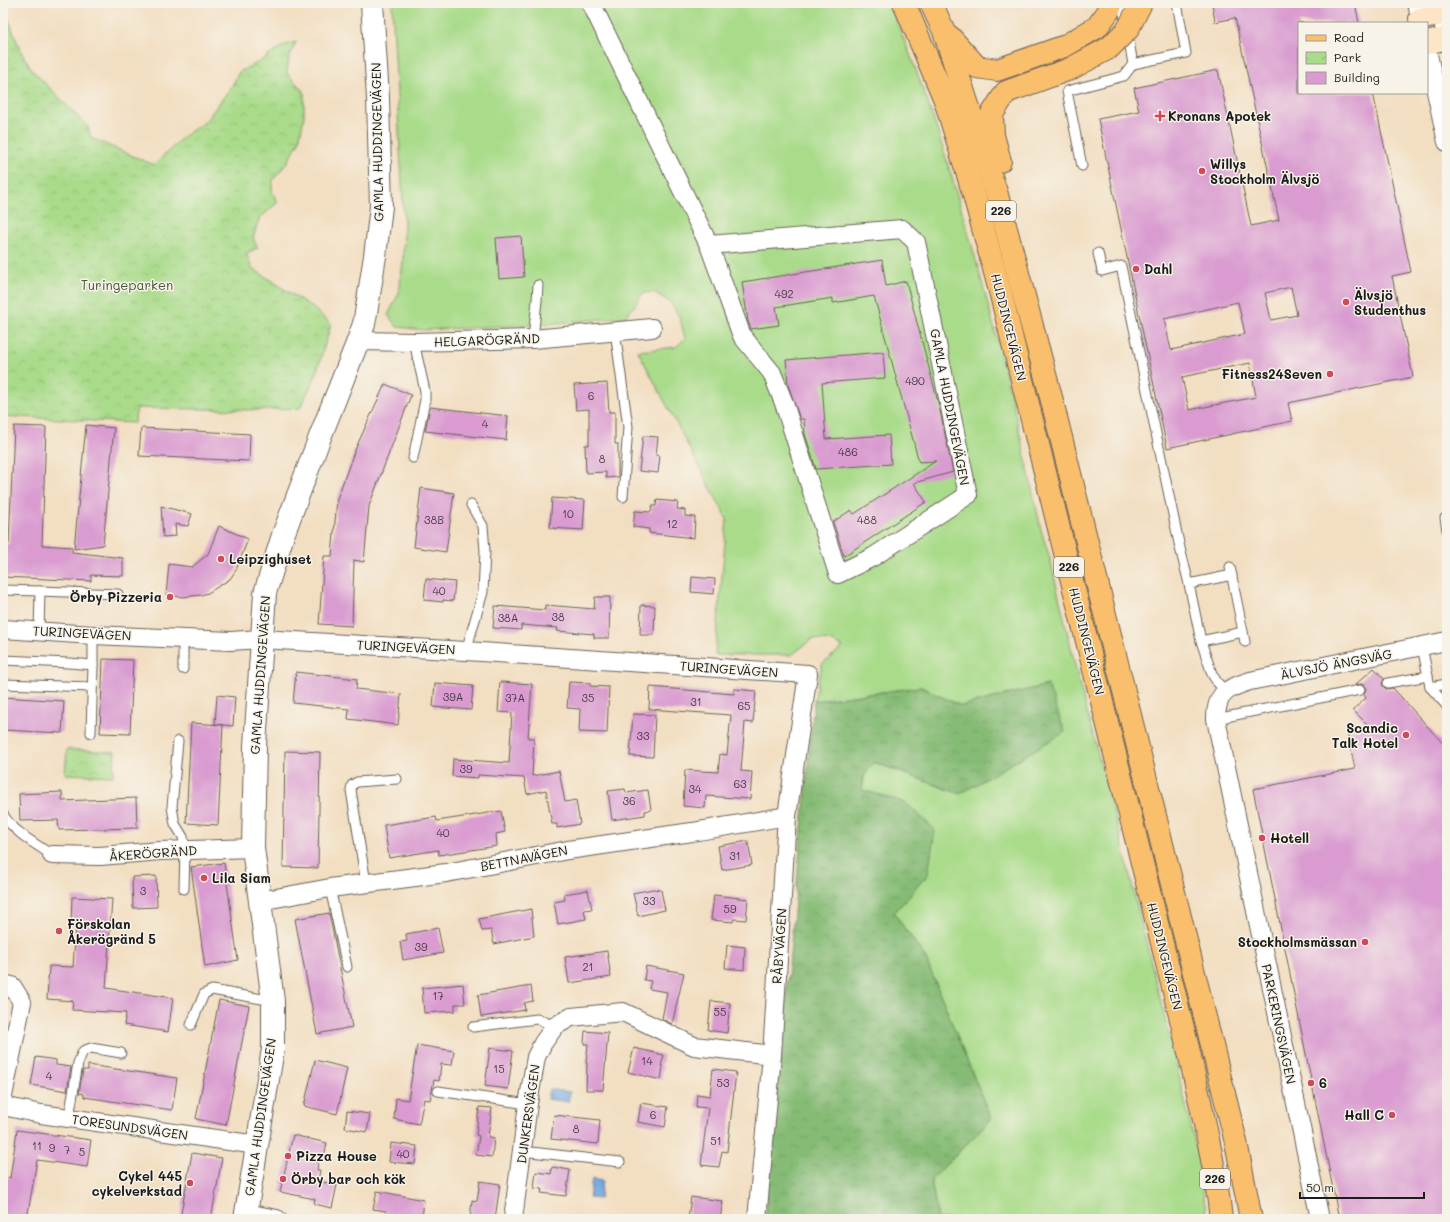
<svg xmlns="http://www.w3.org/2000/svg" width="1450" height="1222" viewBox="0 0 1450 1222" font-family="Mali,sans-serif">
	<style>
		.grass { fill: #a9db8a; stroke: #627c53 }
		.forest { fill: url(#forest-crowns); stroke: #516c49 }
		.park { fill: url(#park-crowns); stroke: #627c53 }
		.water { fill: #70a5dd; stroke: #46607c }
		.building { fill: #d99bd0; fill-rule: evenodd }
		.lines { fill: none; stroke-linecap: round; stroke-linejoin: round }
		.service-casing { stroke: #676056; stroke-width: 11 }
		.minor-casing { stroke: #676056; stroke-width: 20 }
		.tertiary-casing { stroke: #676056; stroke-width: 24 }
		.secondary-casing { stroke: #676056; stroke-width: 24 }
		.primary-casing { stroke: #676056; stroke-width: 24 }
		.service { stroke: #fff; stroke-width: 9 }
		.minor { stroke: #fff; stroke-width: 18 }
		.tertiary { stroke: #fff; stroke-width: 22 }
		.secondary { stroke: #fde5c5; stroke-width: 22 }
		.primary { stroke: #f9bf6d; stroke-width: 22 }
		.primary-bridge-casing { stroke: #676056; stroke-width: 24; stroke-linecap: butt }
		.primary-bridge { stroke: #f9bf6d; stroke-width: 22 }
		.poi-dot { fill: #d1495b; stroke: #f7f3e8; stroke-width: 1.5 }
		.labels { text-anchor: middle; stroke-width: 3; stroke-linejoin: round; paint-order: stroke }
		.number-label { font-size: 11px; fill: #4b3c49 }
		.shield { fill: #f7f3e8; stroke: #5e5c59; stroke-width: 1 }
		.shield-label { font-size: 12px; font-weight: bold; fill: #1c1c1c }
		.poi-label { font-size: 13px; font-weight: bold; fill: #1c1c1c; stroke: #f7f3e8; text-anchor: start }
		.street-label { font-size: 13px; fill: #1c1c1c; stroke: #f7f3e8 }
		.park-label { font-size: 13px; fill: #46553d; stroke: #f7f3e8 }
	</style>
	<defs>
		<pattern id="forest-crowns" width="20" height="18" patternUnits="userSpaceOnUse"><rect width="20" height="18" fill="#86bb76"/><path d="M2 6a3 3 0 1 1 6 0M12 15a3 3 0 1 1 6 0" fill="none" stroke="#73a066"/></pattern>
		<pattern id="park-crowns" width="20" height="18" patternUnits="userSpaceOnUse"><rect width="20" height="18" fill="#a9db8a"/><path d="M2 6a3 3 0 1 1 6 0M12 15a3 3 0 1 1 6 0" fill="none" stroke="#91bb76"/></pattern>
	</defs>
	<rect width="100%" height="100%" fill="#f7f3e8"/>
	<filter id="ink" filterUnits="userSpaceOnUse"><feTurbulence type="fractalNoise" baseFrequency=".025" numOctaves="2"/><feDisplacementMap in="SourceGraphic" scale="8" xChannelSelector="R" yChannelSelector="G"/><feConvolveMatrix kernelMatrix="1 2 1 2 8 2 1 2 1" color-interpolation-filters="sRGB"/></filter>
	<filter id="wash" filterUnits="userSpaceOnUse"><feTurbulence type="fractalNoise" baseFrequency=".012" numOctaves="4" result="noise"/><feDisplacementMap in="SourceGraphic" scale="16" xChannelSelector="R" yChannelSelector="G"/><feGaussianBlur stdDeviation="0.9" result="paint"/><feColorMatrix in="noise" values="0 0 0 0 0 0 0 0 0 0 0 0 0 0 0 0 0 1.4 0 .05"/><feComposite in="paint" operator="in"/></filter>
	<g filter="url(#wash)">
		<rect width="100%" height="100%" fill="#f2dec1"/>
		<path class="grass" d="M392 3H888C918 68 940 136 960 205 992 312 1018 421 1041 530L1050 559 1081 690 1120 836 1179 1076 1198 1157 1207 1219H938L931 1180 991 1119 925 957 894 913 928 874 906 803 862 790 864 776 873 762 960 794 1048 685 961 706 921 687 814 701 822 664 843 647 830 641 812 639 792 655H715L727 519 638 351 676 347 685 338 680 318 670 302 654 292 643 293 633 308 625 317 547 324 423 330 397 327 388 315 399 293 403 262 404 222Z"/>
		<path class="forest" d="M1048 685 1065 732 960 794 874 762 864 776 862 790 906 803 935 830 928 874 894 913 925 957 991 1119 931 1180 938 1219H765L814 701 921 687 961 706Z"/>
		<g class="park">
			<path d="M3 5 21 52 33 71 88 127 91 138 154 165 185 135 205 122 232 86 239 72 259 62 283 46 296 42 289 58 287 73 304 92V116L299 142 288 161 273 180 272 192 278 202 259 219 253 238 258 248 246 253 252 268 313 308 331 324 315 377 300 408 259 410 137 408 134 423 3 416Z"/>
			<path d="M67 749 115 752 113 776 65 774Z"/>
		</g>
		<g class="water">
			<path d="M549 1089 570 1092 568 1102 547 1099Z"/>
			<path d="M592 1179 602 1181 600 1199 589 1198Z"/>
		</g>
		<g id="blocks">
			<g class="building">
				<path d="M1212 3H1355L1359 23H1299V93H1373L1411 272 1392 276 1413 377 1288 403 1292 421 1167 448 1098 119 1139 111 1134 88 1218 70 1251 226 1279 220 1235 18 1215 22ZM1291 287 1297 315 1271 320 1265 293ZM1238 302 1245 334 1171 350 1164 319ZM1250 363 1256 397 1189 410 1182 377Z"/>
				<path d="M521 236 524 277 499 279 496 238Z"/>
				<path d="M882 260 886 286 906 281 939 406 953 472 914 483 926 502 844 556 833 522 851 510 854 514 936 461 919 462 874 296 833 303V298L776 307 779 325 751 329 748 321 742 282Z"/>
				<path d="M883 352 885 378 822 383 826 439 889 435 891 464 816 469 805 434 804 419H800L788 385 786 360Z"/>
				<path d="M607 383 609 412H615V444H618V477L606 478V472L586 473 585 445H589V409L576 410 574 385Z"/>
				<path d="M385 384 411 395 369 506 364 562 354 560 352 626 319 624 324 556H332L337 499 354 452Z"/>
				<path d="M430 407 508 416 506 440 425 431Z"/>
				<path d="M86 425 114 428 103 545 74 549Z"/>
				<path d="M14 426 46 427 42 545 72 547V552L123 558V576L91 575V581L3 577V544H9Z"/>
				<path d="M141 428 250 434 249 461 139 456Z"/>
				<path d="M643 436 658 437 656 455 660 456 658 473 639 471Z"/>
				<path d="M421 488 454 493 446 552 414 547Z"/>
				<path d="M552 498 585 500 583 530 550 528Z"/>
				<path d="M657 500 678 502 677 509 685 510V516L695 517 694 538 649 533V529L633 527 635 511 651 512 652 506H656Z"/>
				<path d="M161 506 192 514 188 526 175 524 176 536 163 537Z"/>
				<path d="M219 526 248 539 236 570 230 579 208 593 201 595 183 597 166 595 169 564 192 567 208 554Z"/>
				<path d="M692 577 715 579 714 594 691 592Z"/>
				<path d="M426 579 455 582 453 601 443 600V602L424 600Z"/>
				<path d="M595 597H610L609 638H594V634L557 631 558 628 521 625V630L493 628 495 606 545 610V605L594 609Z"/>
				<path d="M641 605 655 606 654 635H640Z"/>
				<path d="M103 659 133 660 130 734 100 733Z"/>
				<path d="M1374 668 1384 679 1382 684 1384 687 1386 689 1393 688 1447 748V1219H1339L1253 789 1355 769 1347 731 1369 726 1353 710 1366 698 1364 695 1366 689 1364 686 1362 684 1355 685Z"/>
				<path d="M296 672 357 679 356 689 401 694 398 725 348 719 349 709 293 703Z"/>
				<path d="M500 682 532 684 528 738H534L532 776 559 771 565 802 576 800 580 824 557 828V824H552L546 790 527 794 524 778 478 775V778L452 776 453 759 509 763 512 713 498 712Z"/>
				<path d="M569 682 590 683V686L609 687 607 733 579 732 580 709 567 708Z"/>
				<path d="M435 683 473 686 471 710 433 707Z"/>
				<path d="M650 687 734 694V689L756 691 753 723 745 722 741 771 752 772 750 799 706 796 705 808 683 806 685 770 718 772 720 754 727 755 731 715 649 709Z"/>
				<path d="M217 695 235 697 233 726 215 724Z"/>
				<path d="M3 697 64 701 62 733 3 730Z"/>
				<path d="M633 714 655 715 653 757 630 756Z"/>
				<path d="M191 723 223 725 218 825 186 823Z"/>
				<path d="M285 751 320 752 318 868 283 867Z"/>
				<path d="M625 789 626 793 648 790 651 810 645 811V815L612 820 608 791Z"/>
				<path d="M62 792V801L136 798 137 828 59 830 58 820 20 821 19 794Z"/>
				<path d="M501 811 505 832 496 834 497 846 439 855 438 850 389 858 384 825 436 817 437 821Z"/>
				<path d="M748 841 752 865 722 870 718 846Z"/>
				<path d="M224 863 238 960 205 967 191 867Z"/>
				<path d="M156 876 157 907 133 908 132 877Z"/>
				<path d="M653 889 661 890 665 910 638 916 633 893Z"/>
				<path d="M588 890 592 909 584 910 586 919 558 924 554 902 565 900 564 894Z"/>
				<path d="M714 895 748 899 746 920 734 919 733 922 711 920Z"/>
				<path d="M72 897 112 899 106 988 173 998 168 1032 124 1025 126 1013 72 1010 73 1001 47 999 49 966 73 967 76 924H71Z"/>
				<path d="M531 909 534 936 494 944 491 930 482 931 479 919Z"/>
				<path d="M329 913 352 1027 317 1034 295 919Z"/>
				<path d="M438 928 443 953 403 960 400 942 407 941 406 934Z"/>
				<path d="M727 945 745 947 744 970 725 968Z"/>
				<path d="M607 951 611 977 569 983 565 957Z"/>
				<path d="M646 966 684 973 672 1024 662 1019 667 992 649 989 651 981 644 980Z"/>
				<path d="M463 984 465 1004H455V1011L424 1013 422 988Z"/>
				<path d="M531 986 533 1001 524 1003 525 1010 481 1017 478 995Z"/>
				<path d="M219 1000 249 1006 226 1125 196 1119Z"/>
				<path d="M711 1001 730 1003 727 1033 708 1030Z"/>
				<path d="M585 1031 608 1033 603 1090H586L587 1063H586L588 1044H584Z"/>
				<path d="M417 1045 454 1051 452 1065 441 1064 439 1081 434 1080 430 1100 424 1099 419 1124 394 1119 396 1098 408 1100Z"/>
				<path d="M490 1048 513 1051 508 1089 485 1086Z"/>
				<path d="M634 1048 664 1055 661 1066H663L661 1080 628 1072Z"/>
				<path d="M36 1057 56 1060V1065L71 1067 67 1091 31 1085Z"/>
				<path d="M315 1060 347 1068 337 1114 304 1106Z"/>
				<path d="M88 1065 177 1078 172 1110 84 1097V1094L79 1093 83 1070H88Z"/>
				<path d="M713 1069 736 1072 727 1152 722 1151 719 1167 701 1165 708 1108 696 1107 697 1094 710 1096Z"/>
				<path d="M641 1103 668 1107 665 1127 638 1122Z"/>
				<path d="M479 1107 492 1108 488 1137 494 1138 492 1157 476 1155 479 1136 476 1135Z"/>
				<path d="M347 1111 370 1114 367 1132 345 1128Z"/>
				<path d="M554 1115 600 1120 598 1144 551 1139Z"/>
				<path d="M17 1130 91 1140 87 1167 37 1160 27 1219H3V1196L6 1177 10 1178Z"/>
				<path d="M293 1135 327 1143 324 1156 319 1155 317 1170H320L318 1181 337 1185 332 1208 314 1204 315 1199 280 1192Z"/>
				<path d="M391 1143 417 1146 415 1164 389 1162Z"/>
				<path d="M192 1153 222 1158 211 1219H180Z"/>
				<path d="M552 1167 570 1170 566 1196 541 1193 542 1189 534 1188 536 1172 551 1174Z"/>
				<path d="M480 1181 500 1184 495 1219H470L472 1200 477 1201Z"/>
				<path d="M377 1191 424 1200 422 1219 385 1215 386 1211 373 1209Z"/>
				<path d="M691 1197 723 1201 720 1219H688Z"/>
			</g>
		</g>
	</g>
	<g filter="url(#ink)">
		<use href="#blocks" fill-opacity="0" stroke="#676056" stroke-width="1"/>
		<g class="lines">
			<defs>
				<g id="service">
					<path d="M1122 3 1133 64 1186 53 1177 3"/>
					<path d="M1082 166 1067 91 1124 76 1133 64"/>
					<path d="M1098 253 1102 271 1121 266 1180 548 1189 584 1201 641 1212 674 1217 682 1226 692"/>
					<path d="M615 331 628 427 623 497"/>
					<path d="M533 339 537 300 538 285"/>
					<path d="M413 458 425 400V391L414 342"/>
					<path d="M1445 518 1447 530"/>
					<path d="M1230 567 1245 642"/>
					<path d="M1189 584 1232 575"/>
					<path d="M3 590 40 591"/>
					<path d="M39 631 40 591 118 594"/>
					<path d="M1201 641 1243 632"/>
					<path d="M1422 646 1430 687 1447 706"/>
					<path d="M466 651 483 592 485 551 483 526 471 505"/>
					<path d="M3 660 69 663 93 665V635"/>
					<path d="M183 669V638"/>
					<path d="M1388 683 1428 676"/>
					<path d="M3 684 92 687"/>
					<path d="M1430 687 1447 684"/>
					<path d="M1216 719 1360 690"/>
					<path d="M91 733 93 665"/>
					<path d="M178 741 172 807 175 824 183 837 185 850 184 889"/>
					<path d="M3 814C12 831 37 845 52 855"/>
					<path d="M366 883 351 790 352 785 357 782 397 779"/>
					<path d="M330 888 347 967"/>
					<path d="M191 1025 204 994 212 990 273 1001"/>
					<path d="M473 1027 537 1019 555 1026"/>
					<path d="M438 1091 528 1104"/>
					<path d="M69 1118 78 1063 83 1051 91 1048 121 1053"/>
					<path d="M522 1151 620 1162"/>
				</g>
				<g id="minor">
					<path d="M591 3 709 245 902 229 916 242 968 495 873 557 838 574 784 403 772 373 742 336 709 245"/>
					<path d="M1417 3 1421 23"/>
					<path d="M1440 3 1447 43"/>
					<path d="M1427 50 1447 142"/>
					<path d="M358 341 414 342 533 339 652 328"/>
					<path d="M3 629 93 635 231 641 261 639 466 651 808 674 787 816 772 1055 757 1219"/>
					<path d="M52 855 100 856 160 851 253 848"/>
					<path d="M260 901 330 888 446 873 568 850 692 832 787 816"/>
					<path d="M3 984 12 986 22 1002 3 1096"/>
					<path d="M3 1106 41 1114 257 1145"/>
					<path d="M246 1213 277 1219"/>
					<path d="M513 1219 528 1104 536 1057 543 1043 555 1026 571 1017 623 1012 694 1046 772 1055"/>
					<path d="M1320 1219 1216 719C1216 693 1227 688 1250 681L1447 641"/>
				</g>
				<path id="tertiary" d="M245 1219 273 1049V1001L253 848 255 746 265 593 283 535 320 437 358 341 364 324 367 307 375 256 381 207 378 98 372 3"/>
				<g id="secondary">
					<path d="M1420 19 1447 13"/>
					<path d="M1427 43 1447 38"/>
				</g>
				<g id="primary">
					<path d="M904 3 945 100 974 195 1000 291 1189 1052C1201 1107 1215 1163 1221 1219"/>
					<path d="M931 3 944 31 997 195 1050 393 1236 1142 1251 1219"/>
					<path d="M950 37 977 67 997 70 1065 46 1097 27 1108 12 1112 3"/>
					<path d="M1000 161 993 135 992 114 1006 92 1070 69"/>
				</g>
			</defs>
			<use href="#service" class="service-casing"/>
			<use href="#minor" class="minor-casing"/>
			<use href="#tertiary" class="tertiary-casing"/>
			<use href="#secondary" class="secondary-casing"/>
			<use href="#primary" class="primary-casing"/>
			<use href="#service" class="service"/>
			<use href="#minor" class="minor"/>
			<use href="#tertiary" class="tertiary"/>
			<use href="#secondary" class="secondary"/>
			<use href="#primary" class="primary"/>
			<defs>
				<path id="primary-bridge" d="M1070 69 1109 48 1128 29 1141 3"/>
			</defs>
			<use href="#primary-bridge" class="primary-bridge-casing"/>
			<use href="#primary-bridge" class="primary-bridge"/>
		</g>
	</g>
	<g class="poi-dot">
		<path d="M1158 110h4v4h4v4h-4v4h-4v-4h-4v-4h4z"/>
		<circle cx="1202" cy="171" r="4"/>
		<circle cx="1136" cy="269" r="4"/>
		<circle cx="1346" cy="302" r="4"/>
		<circle cx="1330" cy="374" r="4"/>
		<circle cx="221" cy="559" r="4"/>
		<circle cx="170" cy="597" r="4"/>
		<circle cx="1406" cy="735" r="4"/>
		<circle cx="1262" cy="838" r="4"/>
		<circle cx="204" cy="878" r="4"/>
		<circle cx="59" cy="931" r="4"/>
		<circle cx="1365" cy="942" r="4"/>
		<circle cx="1311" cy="1083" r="4"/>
		<circle cx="1392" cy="1115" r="4"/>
		<circle cx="288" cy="1156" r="4"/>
		<circle cx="283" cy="1179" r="4"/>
		<circle cx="190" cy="1183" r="4"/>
	</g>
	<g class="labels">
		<g class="number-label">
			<text x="784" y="298">492</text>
			<text x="915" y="385">490</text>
			<text x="591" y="400">6</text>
			<text x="485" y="428">4</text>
			<text x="848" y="456">486</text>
			<text x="602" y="463">8</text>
			<text x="568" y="518">10</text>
			<text x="434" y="524">38B</text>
			<text x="867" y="524">488</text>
			<text x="672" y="528">12</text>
			<text x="439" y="595">40</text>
			<text x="558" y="621">38</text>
			<text x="508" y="622">38A</text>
			<text x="453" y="701">39A</text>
			<text x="515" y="702">37A</text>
			<text x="588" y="702">35</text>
			<text x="696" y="706">31</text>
			<text x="744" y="710">65</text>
			<text x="643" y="740">33</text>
			<text x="466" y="773">39</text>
			<text x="740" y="788">63</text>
			<text x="695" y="793">34</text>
			<text x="629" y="805">36</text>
			<text x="443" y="837">40</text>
			<text x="735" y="860">31</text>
			<text x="143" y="895">3</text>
			<text x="649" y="905">33</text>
			<text x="730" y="913">59</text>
			<text x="421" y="951">39</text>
			<text x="588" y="971">21</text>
			<text x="438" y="1000">17</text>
			<text x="720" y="1016">55</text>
			<text x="647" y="1065">14</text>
			<text x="499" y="1073">15</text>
			<text x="49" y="1080">4</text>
			<text x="723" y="1087">53</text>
			<text x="653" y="1119">6</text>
			<text x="576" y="1133">8</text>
			<text x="716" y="1145">51</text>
			<text x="37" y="1150">11</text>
			<text x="52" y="1152">9</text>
			<text x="67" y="1154">7</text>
			<text x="82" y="1156">5</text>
			<text x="403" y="1158">40</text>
		</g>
		<g class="shield">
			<rect x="986" y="201" width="30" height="20" rx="3"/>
			<rect x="1054" y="557" width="30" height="20" rx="3"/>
			<rect x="1200" y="1169" width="30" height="20" rx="3"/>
		</g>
		<g class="shield-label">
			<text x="1001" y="215">226</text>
			<text x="1069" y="571">226</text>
			<text x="1215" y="1183">226</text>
		</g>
		<g class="poi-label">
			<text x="1168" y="121">Kronans Apotek</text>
			<text x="1210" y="169">Willys<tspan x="1210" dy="15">Stockholm Älvsjö</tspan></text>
			<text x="1144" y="274">Dahl</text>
			<text x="1354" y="300">Älvsjö<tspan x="1354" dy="15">Studenthus</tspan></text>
			<text x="1322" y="379" text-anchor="end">Fitness24Seven</text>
			<text x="229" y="564">Leipzighuset</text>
			<text x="162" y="602" text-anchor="end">Örby Pizzeria</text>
			<text x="1398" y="733" text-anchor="end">Scandic<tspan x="1398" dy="15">Talk Hotel</tspan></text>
			<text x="1270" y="843">Hotell</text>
			<text x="212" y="883">Lila Siam</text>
			<text x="67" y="929">Förskolan<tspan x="67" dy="15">Åkerögränd 5</tspan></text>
			<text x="1357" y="947" text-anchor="end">Stockholmsmässan</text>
			<text x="1319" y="1088">6</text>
			<text x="1384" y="1120" text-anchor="end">Hall C</text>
			<text x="296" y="1161">Pizza House</text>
			<text x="182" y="1181" text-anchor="end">Cykel 445<tspan x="182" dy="15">cykelverkstad</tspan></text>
			<text x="291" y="1184">Örby bar och kök</text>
		</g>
		<g class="street-label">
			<text transform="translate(377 142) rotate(-91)" y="5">GAMLA HUDDINGEVÄGEN</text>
			<text transform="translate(1009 327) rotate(76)" y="5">HUDDINGEVÄGEN</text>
			<text transform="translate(487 340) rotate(-2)" y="5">HELGARÖGRÄND</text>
			<text transform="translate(950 407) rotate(79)" y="5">GAMLA HUDDINGEVÄGEN</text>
			<text transform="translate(82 633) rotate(3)" y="5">TURINGEVÄGEN</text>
			<text transform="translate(1087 641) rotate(76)" y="5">HUDDINGEVÄGEN</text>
			<text transform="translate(406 647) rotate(3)" y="5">TURINGEVÄGEN</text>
			<text transform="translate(1336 664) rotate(-11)" y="5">ÄLVSJÖ ÄNGSVÄG</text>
			<text transform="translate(729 669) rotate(4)" y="5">TURINGEVÄGEN</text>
			<text transform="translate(260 675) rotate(-86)" y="5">GAMLA HUDDINGEVÄGEN</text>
			<text transform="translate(153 853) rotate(-4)" y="5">ÅKERÖGRÄND</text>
			<text transform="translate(524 858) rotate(-11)" y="5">BETTNAVÄGEN</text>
			<text transform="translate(779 946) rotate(-86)" y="5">RÅBYVÄGEN</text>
			<text transform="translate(1165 956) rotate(76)" y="5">HUDDINGEVÄGEN</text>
			<text transform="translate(1279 1024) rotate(78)" y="5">PARKERINGSVÄGEN</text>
			<text transform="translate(528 1114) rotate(-82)" y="5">DUNKERSVÄGEN</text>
			<text transform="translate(260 1117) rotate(-82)" y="5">GAMLA HUDDINGEVÄGEN</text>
			<text transform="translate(130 1127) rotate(8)" y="5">TORESUNDSVÄGEN</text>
		</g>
		<g class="park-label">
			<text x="127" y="290">Turingeparken</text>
		</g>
	</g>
	<rect width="1450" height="1222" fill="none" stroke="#f7f3e8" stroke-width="16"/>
	<rect x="1298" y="22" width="130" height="72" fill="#f7f3e8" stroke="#9f9d96"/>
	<rect x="1306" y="35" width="20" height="6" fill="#f9bf6d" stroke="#9f9d96"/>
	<text x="1334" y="42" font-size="12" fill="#1c1c1c">Road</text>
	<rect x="1306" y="52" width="20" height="12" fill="url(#park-crowns)" stroke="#9f9d96"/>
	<text x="1334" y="62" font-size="12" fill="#1c1c1c">Park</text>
	<rect x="1306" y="72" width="20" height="12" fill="#d99bd0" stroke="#9f9d96"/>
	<text x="1334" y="82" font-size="12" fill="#1c1c1c">Building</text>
	<path d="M1300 1192v6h124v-6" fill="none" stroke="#1c1c1c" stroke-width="2"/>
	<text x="1306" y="1192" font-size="12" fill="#1c1c1c" stroke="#f7f3e8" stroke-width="3" paint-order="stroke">50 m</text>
</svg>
